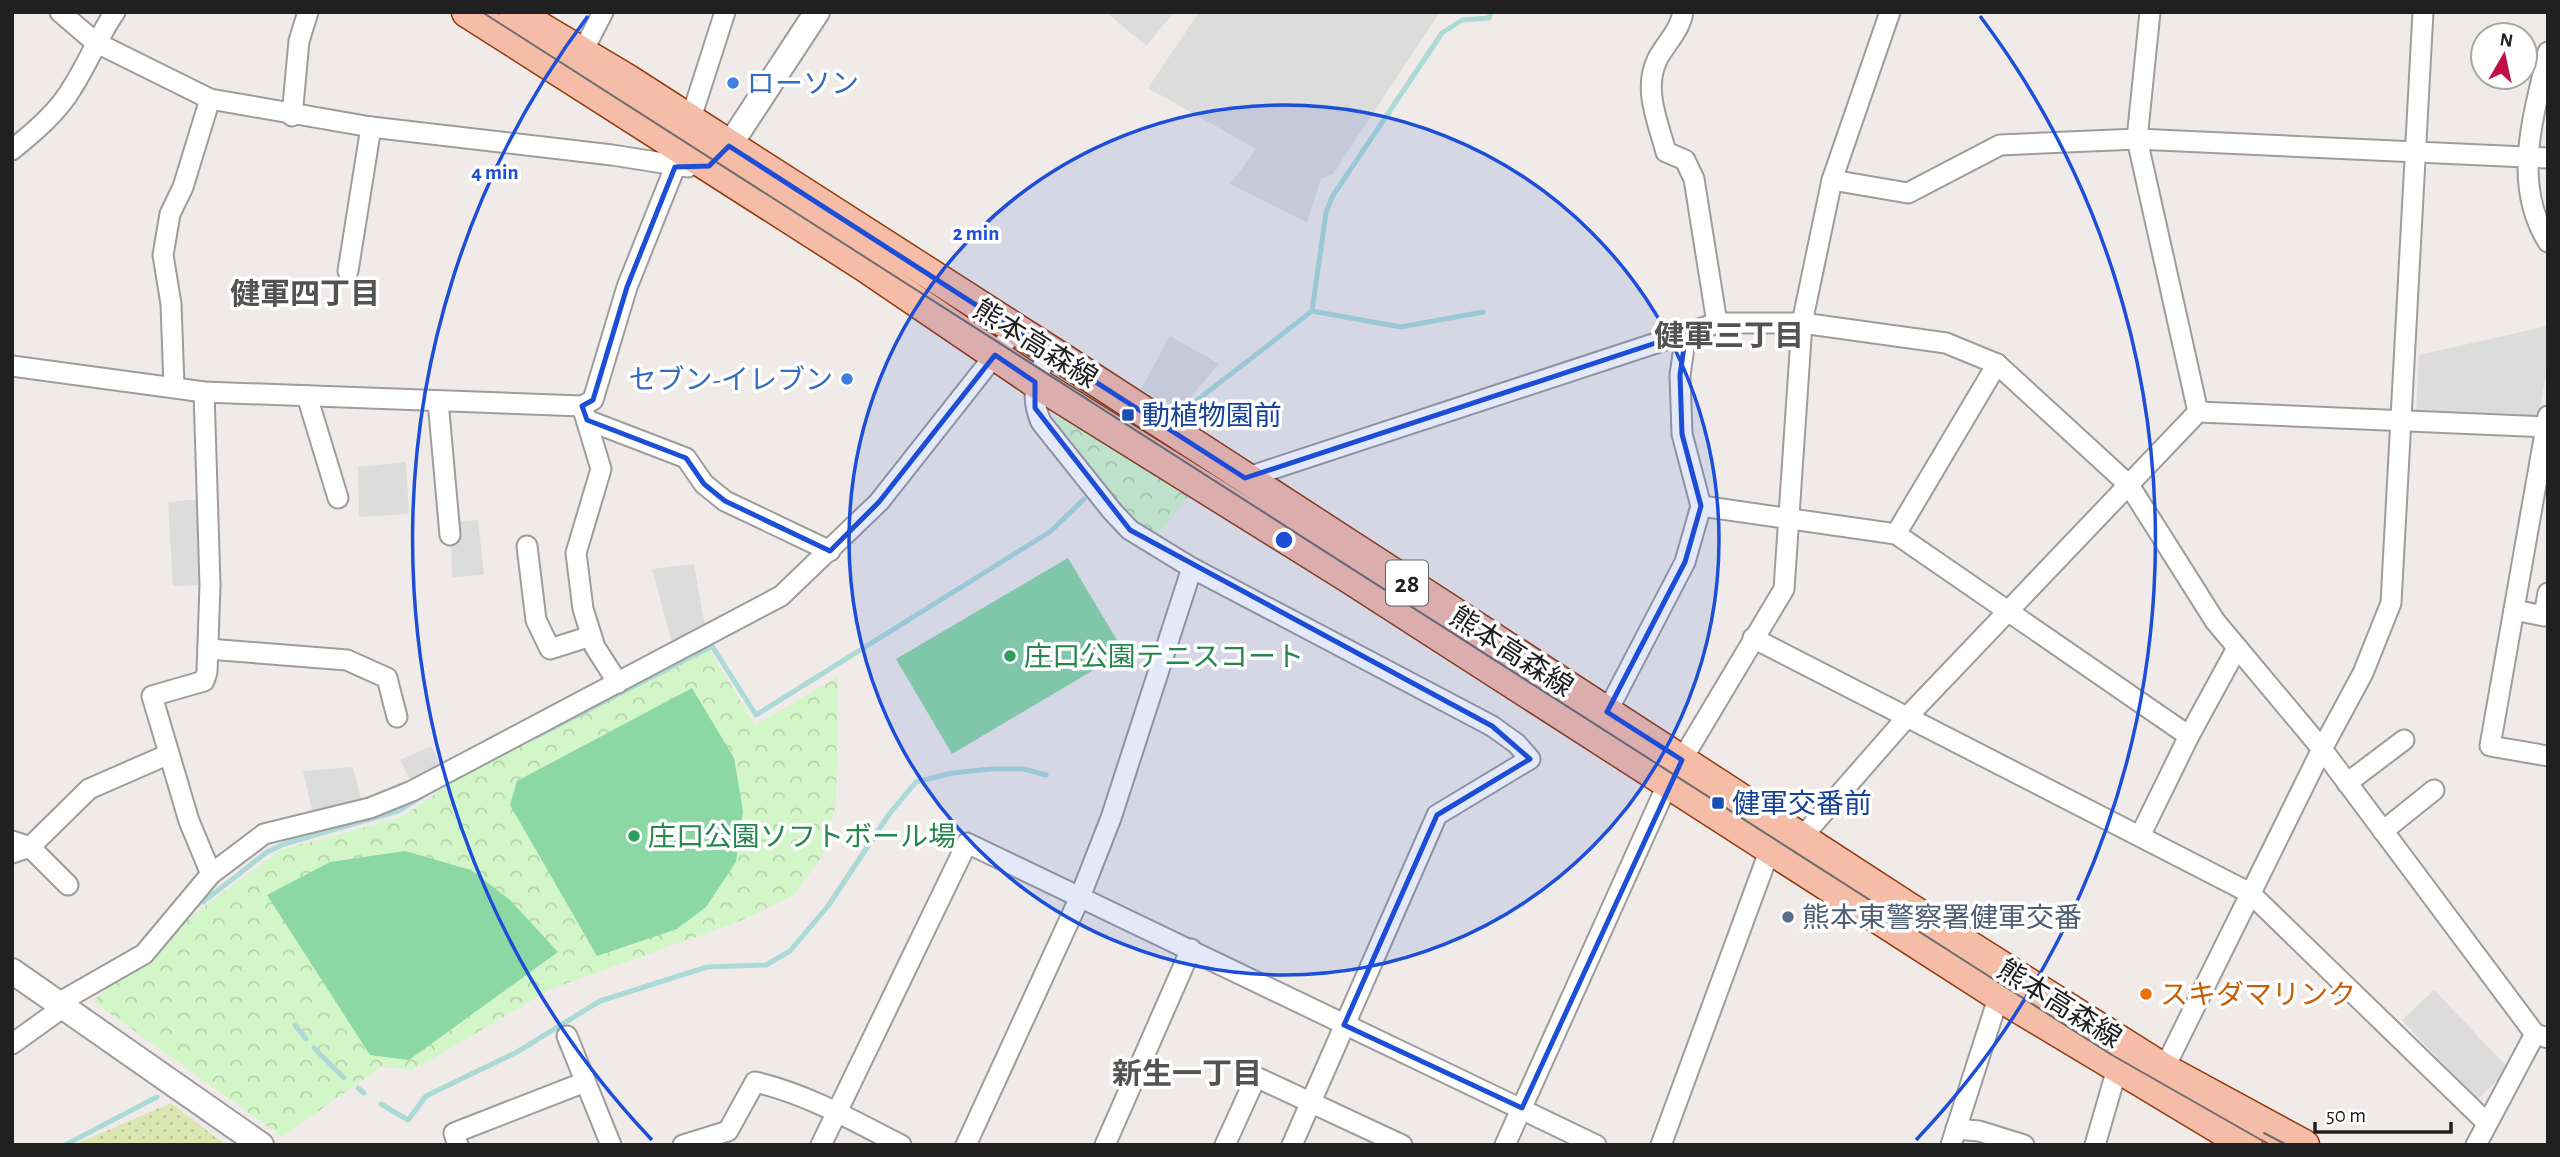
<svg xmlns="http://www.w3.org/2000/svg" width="2560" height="1157" viewBox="0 0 2560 1157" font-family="'Alegreya Sans','Noto Sans JP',sans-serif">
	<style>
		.park { fill: url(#park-crowns) }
		.garden { fill: url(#garden-dots) }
		.pitch { fill: #8cd8a4 }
		.parking { fill: #dcdcdc }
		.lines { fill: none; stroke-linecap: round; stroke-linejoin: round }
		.stream { stroke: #acdad6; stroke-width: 5 }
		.minor-casing { stroke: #9d9d9d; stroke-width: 23 }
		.tertiary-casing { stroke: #9d9d9d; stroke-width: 28 }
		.primary-casing { stroke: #913c0c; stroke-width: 33 }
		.minor { stroke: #fff; stroke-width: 19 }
		.tertiary { stroke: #fff; stroke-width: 24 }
		.primary { stroke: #f5bca8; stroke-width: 30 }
		.tram { stroke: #6e6e6e; stroke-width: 2 }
		.marked { fill: none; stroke: #1d4ed8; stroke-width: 5; stroke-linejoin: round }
		.ring { fill: none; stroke: #1d4ed8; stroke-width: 3.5 }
		.shop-dot { fill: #3f7fe0; stroke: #fff; stroke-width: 2.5 }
		.transit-dot { fill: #1a4fb4; stroke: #fff; stroke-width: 2.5 }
		.leisure-dot { fill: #2e9e5b; stroke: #fff; stroke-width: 2.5 }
		.service-dot { fill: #5c6f8a; stroke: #fff; stroke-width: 2.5 }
		.food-dot { fill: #e8710a; stroke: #fff; stroke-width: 2.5 }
		.labels { text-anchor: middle; stroke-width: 7; stroke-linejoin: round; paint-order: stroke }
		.shield { fill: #fff; stroke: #636363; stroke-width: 2 }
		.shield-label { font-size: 26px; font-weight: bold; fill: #202020 }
		.shop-label { font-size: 28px; fill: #366cbe; stroke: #fff; text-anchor: start }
		.street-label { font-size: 28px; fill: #202020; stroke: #fff }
		.transit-label { font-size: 28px; fill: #164399; stroke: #fff; text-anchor: start }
		.leisure-label { font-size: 28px; fill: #27864d; stroke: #fff; text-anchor: start }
		.service-label { font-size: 28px; fill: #4e5e75; stroke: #fff; text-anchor: start }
		.food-label { font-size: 28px; fill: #c56008; stroke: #fff; text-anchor: start }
		.neighbourhood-label { font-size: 30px; font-weight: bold; fill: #535353; stroke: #fff }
		.centre { fill: #1d4ed8; stroke: #fff; stroke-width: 3.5 }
		.ring-label { font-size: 21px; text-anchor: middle; font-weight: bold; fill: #1d4ed8; stroke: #fff; stroke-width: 7; stroke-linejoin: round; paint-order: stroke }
	</style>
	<defs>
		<pattern id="park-crowns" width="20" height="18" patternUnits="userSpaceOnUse" patternTransform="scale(1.75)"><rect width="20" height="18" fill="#d3f6c9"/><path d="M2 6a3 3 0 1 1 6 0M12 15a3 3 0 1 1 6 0" fill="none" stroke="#b5d3ac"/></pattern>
		<pattern id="garden-dots" width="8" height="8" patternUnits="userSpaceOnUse" patternTransform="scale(1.75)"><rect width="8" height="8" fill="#dbe6b2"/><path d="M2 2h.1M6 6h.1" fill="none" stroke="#bcc599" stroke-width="1.8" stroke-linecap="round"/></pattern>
	</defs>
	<rect width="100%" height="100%" fill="#f0ebe8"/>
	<g class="park">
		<path d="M1061 415 1188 497 1156 536C1116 503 1084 464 1054 421Z"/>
		<path d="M708 648 755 725 838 677 836 804 825 852 794 895 738 922 551 989 413 1070 381 1067 282 1137 93 1001 193 915 280 850 402 817 462 775Z"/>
	</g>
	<path class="garden" d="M171 1103 226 1145H74Z"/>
	<g class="pitch">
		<path d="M1068 558 1124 652 952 754 896 659Z"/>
		<path d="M692 688 734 758 743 811 736 862 706 907 677 929 597 956 510 805 517 781Z"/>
		<path d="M405 851 471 870 510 900 558 952 409 1060 370 1055 267 895 330 862Z"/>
	</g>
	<g class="parking">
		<path d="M1106 12H1174L1146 46Z"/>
		<path d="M1199 12H1440L1333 174 1321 179 1307 222 1230 184 1256 149 1148 88Z"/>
		<path d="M2548 326V359L2539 416 2416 412 2419 355Z"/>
		<path d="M1170 336 1219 364 1176 415 1141 389Z"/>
		<path d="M406 462 409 514 359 517 358 467Z"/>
		<path d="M200 499 206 585 173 586 168 502Z"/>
		<path d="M478 520 484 575 452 577 451 522Z"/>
		<path d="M694 564 706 632 674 650 652 569Z"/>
		<path d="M431 746 443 771 413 785 400 760Z"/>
		<path d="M353 767 363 807 314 818 303 771Z"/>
		<path d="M2434 990 2509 1069 2477 1100 2402 1020Z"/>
	</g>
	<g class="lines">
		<g class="stream">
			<path d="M1312 311 1401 327 1483 312"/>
			<path d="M1187 408 1312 311 1326 213 1332 197 1442 33 1462 20 1489 18 1491 12"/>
			<path d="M537 736 712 646 756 715 1051 531 1084 499"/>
			<path d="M203 902 267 852 284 844 398 811 426 794"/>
			<path d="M295 1025 306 1039"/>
			<path d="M314 1048 344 1078"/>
			<path d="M358 1088 364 1093"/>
			<path d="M381 1104 408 1120 426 1096 517 1052 600 1001 707 967 766 965 790 951 828 906 890 813 916 782 952 773 991 769H1024L1046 775"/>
			<path d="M65 1145 157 1097"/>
		</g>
		<defs>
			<g id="minor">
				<path d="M60 12 95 42 210 99 371 127 612 155 688 167"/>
				<path d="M1683 12C1680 31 1665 44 1657 60 1643 90 1658 122 1666 152L1685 160 1694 179 1717 323"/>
				<path d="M2150 12 2137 139 2198 412"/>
				<path d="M2548 52C2534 116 2511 182 2548 242"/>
				<path d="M582 53 603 12"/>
				<path d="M292 116 299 41 308 12"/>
				<path d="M690 121 725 12"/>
				<path d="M12 150C34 132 58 112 72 88 88 63 98 37 115 12"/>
				<path d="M1832 180 1908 193 2000 145 2137 139 2548 158"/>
				<path d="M348 271 371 127"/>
				<path d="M1049 351C1037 376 1029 395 1041 422L1112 511 1130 530 1192 568 1492 726 1517 744 1530 759 1437 815 1292 1145"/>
				<path d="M12 366 204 392 582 406 593 400 627 287 675 167"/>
				<path d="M174 386 171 304 163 255 170 214 183 187 210 99"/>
				<path d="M204 392 210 585 207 672 204 681 152 696 189 821 211 874"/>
				<path d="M307 396 338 498"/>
				<path d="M438 401 450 535"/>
				<path d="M582 406 601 469 576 553 583 609 595 647 618 683"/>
				<path d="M2548 416 2490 746 2548 756"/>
				<path d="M587 420 686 458 704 484 725 501 830 551"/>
				<path d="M1245 478 1717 323H1802L1946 343 1997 364 2129 485 2215 621 2322 749 2535 1034 2548 1038"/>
				<path d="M1701 506 1896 534 2189 736"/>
				<path d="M1896 534 1997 364"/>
				<path d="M527 546 536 620 550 649 591 636"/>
				<path d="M2514 610 2544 616 2548 593"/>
				<path d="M1753 638 2250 893 2487 1123"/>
				<path d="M208 649 347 660 387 678 397 717"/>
				<path d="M1607 712 1685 562 1701 506 1682 434 1680 375 1686 333"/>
				<path d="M2347 783 2404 740"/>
				<path d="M2383 831 2434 790"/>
				<path d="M2140 836 2189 736 2237 648"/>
				<path d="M12 841 30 847 12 853"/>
				<path d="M1795 845 1908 716 2198 412 2548 427"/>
				<path d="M68 885 30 847 89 789 169 754"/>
				<path d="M60 1002 144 954 211 874 264 834 370 808 412 791 781 596 879 502 1014 331"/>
				<path d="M567 1036 611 1145"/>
				<path d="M12 1044 65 1006"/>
				<path d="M2160 1077 2322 749 2363 673 2391 603 2423 12"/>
				<path d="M1956 1129 1979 1131 2024 1145"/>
				<path d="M458 1145 454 1133 585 1082"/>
				<path d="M683 1145 728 1131 755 1082C807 1094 854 1121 901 1145"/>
				<path d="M821 1145 967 843 1596 1145"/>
				<path d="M966 1145 1080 897 1111 818 1192 568"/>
				<path d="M1105 1145 1191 949"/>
				<path d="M1225 1145 1256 1077 1402 1145"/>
				<path d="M1505 1145 1668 783 1784 589 1802 323 1832 180 1890 12"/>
				<path d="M1661 1145 1773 841"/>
				<path d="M1951 1145 2002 986"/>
				<path d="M2095 1145 2117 1069"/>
				<path d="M2476 1145 2535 1034"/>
			</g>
			<g id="tertiary">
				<path d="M729 146 817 12"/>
				<path d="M12 971 261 1145"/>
			</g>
			<g id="primary">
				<path d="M467 12 866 267 1035 382 1348 577 1999 996 2247 1145"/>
				<path d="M514 12 628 80 1058 356 1909 908 2164 1069 2304 1145"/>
			</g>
		</defs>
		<use href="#minor" class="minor-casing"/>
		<use href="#tertiary" class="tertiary-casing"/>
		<use href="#primary" class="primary-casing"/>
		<use href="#minor" class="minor"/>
		<use href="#tertiary" class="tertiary"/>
		<use href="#primary" class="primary"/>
		<g class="tram">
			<path d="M482 12 2112 1055 2270 1145"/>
			<path d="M2264 1133 2287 1145"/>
		</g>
	</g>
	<path class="marked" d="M729 146 1245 478 1686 333 1680 375 1682 434 1701 506 1685 562 1607 712 1682 760 1522 1108 1344 1025 1437 815 1530 759 1492 726 1130 530 1035 408V382L995 355 879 502 830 551 725 501 704 484 686 458 587 420 582 406 593 400 627 287 675 167 709 166Z"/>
	<circle cx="1284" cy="540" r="435" fill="#1d4ed8" fill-opacity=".12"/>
	<g class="ring">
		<circle cx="1284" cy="540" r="435"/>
		<path d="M652 1140A871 871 0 0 1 588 16M1980 16A871 871 0 0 1 1916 1140"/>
	</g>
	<g class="shop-dot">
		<circle cx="733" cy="83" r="7"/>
		<circle cx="847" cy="379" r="7"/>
	</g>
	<g class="transit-dot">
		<rect x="1121" y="408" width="14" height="14" rx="3.5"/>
		<rect x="1711" y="796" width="14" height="14" rx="3.5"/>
	</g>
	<g class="leisure-dot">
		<circle cx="1010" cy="656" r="7"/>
		<circle cx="634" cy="836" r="7"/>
	</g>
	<circle class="service-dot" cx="1788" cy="917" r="7"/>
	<circle class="food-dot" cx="2146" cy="994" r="7"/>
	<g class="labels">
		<rect class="shield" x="1386" y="560.5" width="42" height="45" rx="5"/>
		<g class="shield-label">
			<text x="1407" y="592">28</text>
		</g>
		<g class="shop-label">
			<text x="747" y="93">ローソン</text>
			<text x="833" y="389" text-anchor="end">セブン-イレブン</text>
		</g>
		<g class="street-label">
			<text transform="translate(1036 343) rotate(32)" y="10">熊本高森線</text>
			<text transform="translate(1512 651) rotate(33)" y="10">熊本高森線</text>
			<text transform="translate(2060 1003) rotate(32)" y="10">熊本高森線</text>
		</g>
		<g class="transit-label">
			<text x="1142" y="425">動植物園前</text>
			<text x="1732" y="813">健軍交番前</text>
		</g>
		<g class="leisure-label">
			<text x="1024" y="666">庄口公園テニスコート</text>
			<text x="648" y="846">庄口公園ソフトボール場</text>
		</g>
		<g class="service-label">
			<text x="1802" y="927">熊本東警察署健軍交番</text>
		</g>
		<g class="food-label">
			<text x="2160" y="1004">スキダマリンク</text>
		</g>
		<g class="neighbourhood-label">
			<text x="305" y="304">健軍四丁目</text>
			<text x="1729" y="346">健軍三丁目</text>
			<text x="1187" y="1084">新生一丁目</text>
		</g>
	</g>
	<circle cx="1284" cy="540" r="10" class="centre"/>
	<g class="ring-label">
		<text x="495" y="179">4 min</text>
		<text x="976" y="240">2 min</text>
	</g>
	<rect width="2560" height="1157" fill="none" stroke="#202020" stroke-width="28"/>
	<g transform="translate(2504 56) rotate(9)"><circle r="33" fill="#ffffff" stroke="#a6a6a6" stroke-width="2"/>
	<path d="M0-5L12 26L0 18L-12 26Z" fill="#c11046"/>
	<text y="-10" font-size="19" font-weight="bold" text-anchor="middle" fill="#202020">N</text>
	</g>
	<path d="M2315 1122v10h136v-10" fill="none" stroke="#202020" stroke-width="3.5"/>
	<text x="2326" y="1122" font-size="21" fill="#202020" stroke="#ffffff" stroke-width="5" paint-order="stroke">50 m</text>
</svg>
